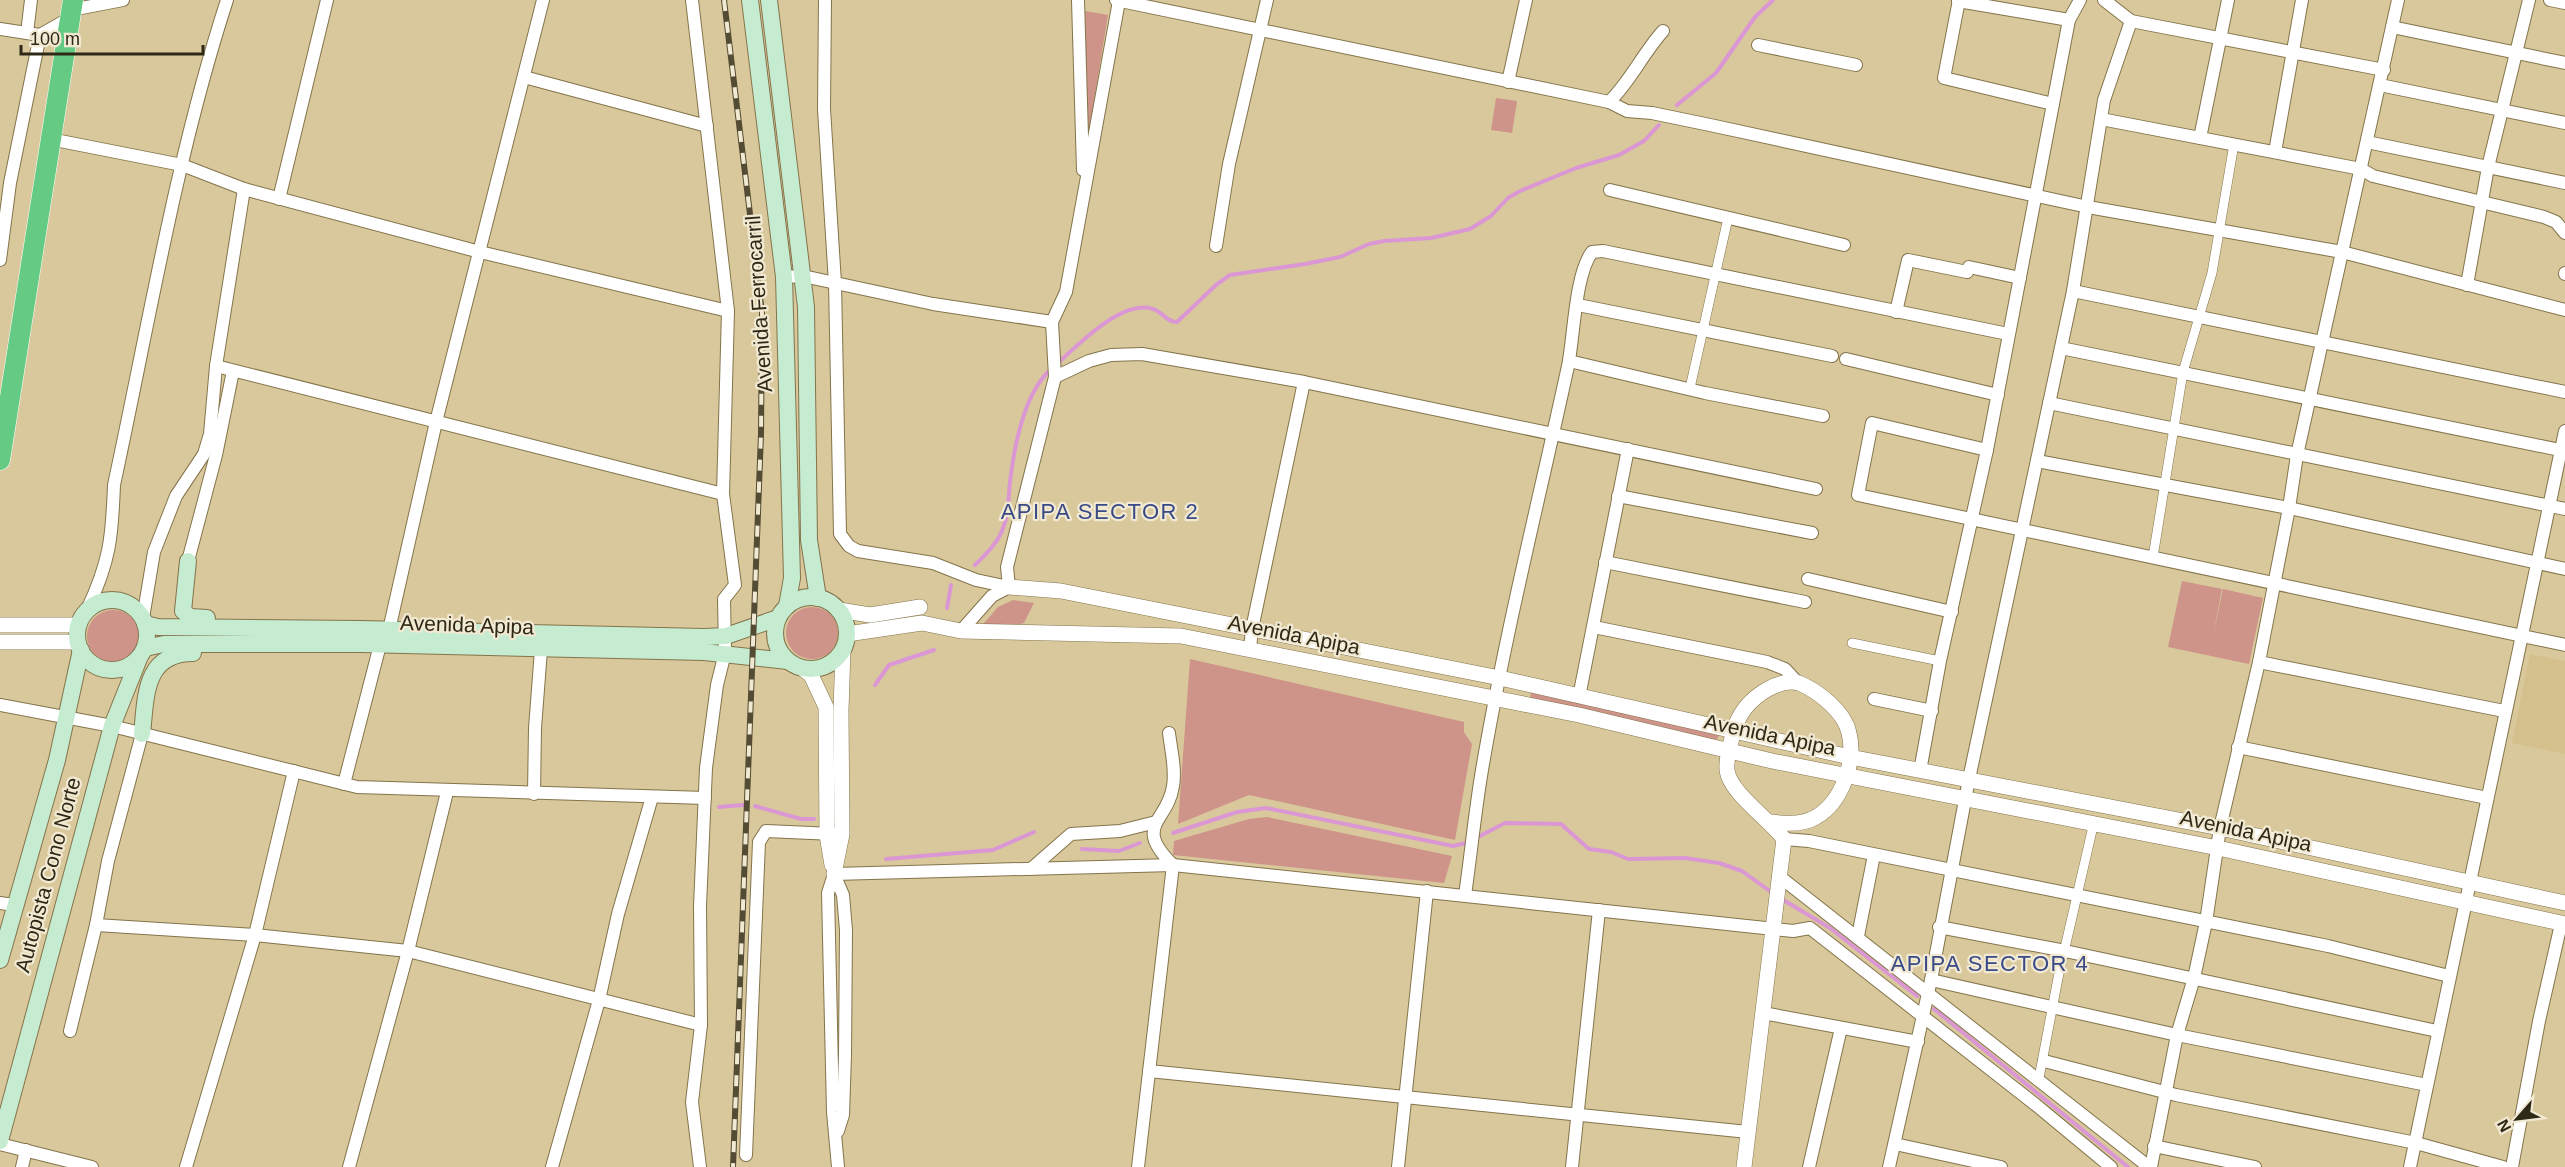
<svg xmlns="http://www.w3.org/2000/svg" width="2565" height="1167" viewBox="0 0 2565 1167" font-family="Helvetica,sans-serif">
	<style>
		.built { fill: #d4c08c }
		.green { fill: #ce9389 }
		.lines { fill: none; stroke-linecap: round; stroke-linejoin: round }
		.stream { stroke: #da97d4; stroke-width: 4 }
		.pedestrian-casing { stroke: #84744b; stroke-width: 10 }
		.minor-casing { stroke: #84744b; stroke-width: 14 }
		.tertiary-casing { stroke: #84744b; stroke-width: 16 }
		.secondary-casing { stroke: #84744b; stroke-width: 18 }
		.trunk-casing { stroke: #fff; stroke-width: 21 }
		.pedestrian { stroke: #fff; stroke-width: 9 }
		.minor { stroke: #fff; stroke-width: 12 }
		.tertiary { stroke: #fff; stroke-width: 15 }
		.secondary { stroke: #c5ebd1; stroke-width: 16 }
		.trunk { stroke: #64ca84; stroke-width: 20 }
		.rail-casing { stroke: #534b33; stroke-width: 6 }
		.rail { stroke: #f2e9d3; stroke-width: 4; stroke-dasharray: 11; stroke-linecap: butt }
		.labels { text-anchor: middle; stroke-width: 4.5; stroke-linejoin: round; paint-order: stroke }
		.street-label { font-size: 21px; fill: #2e2816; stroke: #f2e9d3 }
		.neighbourhood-label { font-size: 22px; letter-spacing: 1.5px; fill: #394a85; stroke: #f2e9d3 }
	</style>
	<rect width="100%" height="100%" fill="#d9c89c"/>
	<path class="built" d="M2530 654 2565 661V754L2512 743Z"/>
	<g class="green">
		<path d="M1085 11 1108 15 1088 137Z"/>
		<path d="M1496 98 1517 101 1512 133 1491 130Z"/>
		<path d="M2182 581 2222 589 2212 641 2223 589 2263 598 2249 664 2168 647Z"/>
		<path d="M1013 600 1034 603 1024 623 995 630H978L998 607Z"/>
		<circle cx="812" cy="633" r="26"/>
		<circle cx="113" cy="636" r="26"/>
		<path d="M1190 659 1464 722V732L1472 744 1455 840 1249 795 1178 824Z"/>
		<path d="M1531 692 1719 735 1716 741 1530 700Z"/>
		<path d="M1267 817 1452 856 1444 883 1173 855 1174 841 1249 819Z"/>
	</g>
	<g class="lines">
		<g class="stream">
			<path d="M1677 105 1716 73 1755 17 1773 0"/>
			<path d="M1058 363C1078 345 1122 299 1153 309 1163 312 1166 322 1177 322L1216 285 1230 275 1305 264 1340 257 1369 244 1384 241 1431 238 1470 229 1491 216 1508 198 1520 191 1576 168 1619 155 1644 141 1659 125"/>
			<path d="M975 565C984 556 993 548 999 537 1009 519 1008 501 1010 482 1014 448 1024 394 1050 370"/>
			<path d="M947 608 951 585"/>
			<path d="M875 685 889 665 934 650"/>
			<path d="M755 806 801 819H814"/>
			<path d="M719 807 743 805"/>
			<path d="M1173 833 1237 812 1266 808 1453 846 1470 842"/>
			<path d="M1476 838 1505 823 1561 824 1589 849 1611 852 1628 859 1685 858 1719 863 1742 871 1774 894"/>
			<path d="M1082 849 1119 851 1140 843"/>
			<path d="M886 859 993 850 1034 832"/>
			<path d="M1780 898 1830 928 1917 996"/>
			<path d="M1934 1009 2128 1167"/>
		</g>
		<defs>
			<g id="pedestrian">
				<path d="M1690 388 1728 218"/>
				<path d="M2153 557 2183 372 2212 273 2234 144"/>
				<path d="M1852 643 1940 661"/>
				<path d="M2039 1078 2058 978 2094 822"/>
			</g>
			<g id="minor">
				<path d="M692 0 728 311 723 494 735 585 724 599 725 653 717 685 706 768 700 906 701 1025 692 1102 700 1167"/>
				<path d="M825 0 824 109 835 283 840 534 849 546 858 551 933 563 976 580 1009 587"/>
				<path d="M1078 0 1083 170"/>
				<path d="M1116 0 1609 102 1627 111 1652 113 1710 125 2088 207 2342 252 2565 310"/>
				<path d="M1959 0 1944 78 2053 104"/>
				<path d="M2550 0 2565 3"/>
				<path d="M71 10 123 0"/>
				<path d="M2069 20 2080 0"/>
				<path d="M2131 21 2384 70"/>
				<path d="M2392 27 2565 63"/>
				<path d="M0 29 40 35 70 18"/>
				<path d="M27 33 31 0"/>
				<path d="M1758 45 1856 65"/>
				<path d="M524 77 707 126"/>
				<path d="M1508 82 1526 0"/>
				<path d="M2380 85 2565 123"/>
				<path d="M1609 102C1630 82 1643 53 1663 31"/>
				<path d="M2101 119 2361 169 2373 176 2544 217 2556 222 2565 233"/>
				<path d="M2200 138 2228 0"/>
				<path d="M50 139 182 165 244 189 480 252 728 311"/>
				<path d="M2367 142 2565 183"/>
				<path d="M2275 152 2302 0"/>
				<path d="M1610 190 1844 245"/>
				<path d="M279 199 327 0"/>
				<path d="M1216 246 1229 164 1267 0"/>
				<path d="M0 260 10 183 40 35"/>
				<path d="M2565 273V274"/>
				<path d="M784 277 803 276 933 304 1052 322"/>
				<path d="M2467 285 2488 167 2529 0"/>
				<path d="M2073 291 2565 392"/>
				<path d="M1578 305 1832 356"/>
				<path d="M1896 312 1908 260 1967 272 1969 267 2020 278"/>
				<path d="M2061 348 2565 451"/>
				<path d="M1846 359 1998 395"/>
				<path d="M1569 361 1705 393 1823 416"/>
				<path d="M216 366 723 494"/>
				<path d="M1055 377 1089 361 1111 355 1142 354 1304 382 1816 489"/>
				<path d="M2049 403 2565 509"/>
				<path d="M1987 450 1872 423 1858 495 2565 645"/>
				<path d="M2037 461 2289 508 2565 569"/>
				<path d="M1618 496 1812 533"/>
				<path d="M188 561 216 455 233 371"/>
				<path d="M1605 562 1805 602"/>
				<path d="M1808 579 1952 612"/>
				<path d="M1009 587 1007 567 1055 377 1052 322 1066 292 1119 1"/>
				<path d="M87 610C110 561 112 538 114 485 149 323 176 157 227 0"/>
				<path d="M143 618 154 552 176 496 204 454 210 434 216 366 244 189"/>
				<path d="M1594 627 1767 662 1785 669 1798 683"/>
				<path d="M389 630 436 422 543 0"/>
				<path d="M961 631 992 596 1009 587"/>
				<path d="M1250 649 1252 629 1304 382"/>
				<path d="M2259 662 2504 711"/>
				<path d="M1579 697 1628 449"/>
				<path d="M1874 699 1932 711"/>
				<path d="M0 705 112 726 357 787 705 798"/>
				<path d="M2238 747 2487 798"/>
				<path d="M1920 771 1940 661 1987 450 2069 20 1958 1"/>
				<path d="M344 784 380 645"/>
				<path d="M534 794 535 728 541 650"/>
				<path d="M1784 839 1809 841 2328 946 2449 976"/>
				<path d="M1031 869 1071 834 1120 831 1156 822"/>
				<path d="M834 874 1173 865 1793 931 1810 928 2036 1105 2111 1167"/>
				<path d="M834 874 828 893 833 1112 838 1167"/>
				<path d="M834 874 843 895 846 930 845 1055 843 1115 838 1131"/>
				<path d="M1780 877 2149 1167"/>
				<path d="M1465 895C1471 854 1475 811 1482 770 1505 634 1539 500 1568 366 1574 337 1575 274 1592 252L1603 251 2008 334"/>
				<path d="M0 903 14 905"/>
				<path d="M96 925 255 935 408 951 701 1025"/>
				<path d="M1939 927 2065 951 2437 1031"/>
				<path d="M1858 936 1874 855"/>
				<path d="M1931 980 2177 1035 2427 1085"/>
				<path d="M1763 1013 1918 1042"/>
				<path d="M70 1031 96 925 108 861 142 734"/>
				<path d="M2044 1061 2176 1095 2416 1143 2503 1167"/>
				<path d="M1149 1071 1748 1132"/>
				<path d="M0 1144 92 1167"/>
				<path d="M1895 1144 2001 1167"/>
				<path d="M2154 1146 2255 1167"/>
				<path d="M746 1155 759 842 766 831 834 834"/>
				<path d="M22 1167 26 1150"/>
				<path d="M186 1167 255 935 294 771"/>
				<path d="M349 1167 408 951 447 792"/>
				<path d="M552 1167 599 1000 618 914 652 797"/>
				<path d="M1138 1167 1173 865C1132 825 1168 822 1173 786 1176 769 1171 750 1169 733"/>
				<path d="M1398 1167 1427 891"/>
				<path d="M1572 1167 1599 910"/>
				<path d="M1809 1167 1841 1028"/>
				<path d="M1889 1167 1931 980 1969 779 2073 291 2104 100 2131 21 2104 0"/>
				<path d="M2151 1167 2177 1035 2194 978 2206 922 2220 828 2259 662 2289 508 2297 455 2398 0"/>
				<path d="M2410 1167 2565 431"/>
				<path d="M2512 1167 2539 1021 2561 924"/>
			</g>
			<g id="tertiary">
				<path d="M1009 587 1061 591 1500 678 1850 757 2220 828 2565 903"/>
				<path d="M839 610 870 615 920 607"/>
				<path d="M0 625H79"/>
				<path d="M847 634 922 623 961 631 1181 636 1579 715 1772 761 2218 848 2565 924"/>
				<path d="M0 642H78"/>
				<path d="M802 668 811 675 826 707 827 835 832 865"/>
				<path d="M834 874 842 834 841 711 843 650"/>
				<path d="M1744 1167 1784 839C1770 820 1729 792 1727 770 1726 758 1730 745 1733 734 1738 713 1750 699 1768 689 1777 684 1789 680 1799 683 1818 691 1845 712 1849 733 1856 762 1842 802 1816 817 1803 825 1786 824 1772 822"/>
			</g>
			<g id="secondary">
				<path d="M750 0 784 277 792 578 787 606"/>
				<path d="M769 0 806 307 809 540 818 598"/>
				<path d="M188 561 183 611 190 617 207 618"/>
				<circle cx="811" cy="633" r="36"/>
				<circle cx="112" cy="635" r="35"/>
				<path d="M145 624 158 627 361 629 704 637 726 636 778 618"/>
				<path d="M145 648 164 644H361L704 652 788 661"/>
				<path d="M142 734C146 696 144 653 193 653"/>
				<path d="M0 960 57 760 81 650"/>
				<path d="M0 1141 112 726 140 656"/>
			</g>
			<path id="trunk" d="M0 460 73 0"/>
		</defs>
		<use href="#pedestrian" class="pedestrian-casing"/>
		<use href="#minor" class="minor-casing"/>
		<use href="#tertiary" class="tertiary-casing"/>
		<use href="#secondary" class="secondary-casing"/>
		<use href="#trunk" class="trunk-casing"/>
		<use href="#pedestrian" class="pedestrian"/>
		<use href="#minor" class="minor"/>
		<use href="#tertiary" class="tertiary"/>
		<use href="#secondary" class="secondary"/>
		<use href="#trunk" class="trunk"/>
		<defs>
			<path id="rail" d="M724 0 762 313 761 434 733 1167"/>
		</defs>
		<use href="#rail" class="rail-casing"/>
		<use href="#rail" class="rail"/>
	</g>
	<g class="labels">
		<g class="street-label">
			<text transform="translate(759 304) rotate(-94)" y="7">Avenida Ferrocarril</text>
			<text transform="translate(467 625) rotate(2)" y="7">Avenida Apipa</text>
			<text transform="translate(1294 635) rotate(11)" y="7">Avenida Apipa</text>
			<text transform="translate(1770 735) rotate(12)" y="7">Avenida Apipa</text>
			<text transform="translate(2246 831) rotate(12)" y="7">Avenida Apipa</text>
			<text transform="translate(48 875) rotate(-75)" y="7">Autopista Cono Norte</text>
		</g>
		<g class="neighbourhood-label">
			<text x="1100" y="519">APIPA SECTOR 2</text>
			<text x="1990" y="971">APIPA SECTOR 4</text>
		</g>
	</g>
	<g transform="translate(2517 1119) rotate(242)" stroke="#f2e9d3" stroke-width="4.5" paint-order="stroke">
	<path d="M0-4.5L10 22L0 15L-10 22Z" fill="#2e2816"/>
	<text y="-9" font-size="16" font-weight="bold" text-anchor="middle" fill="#2e2816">N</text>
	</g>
	<path d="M21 45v9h182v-9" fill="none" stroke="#2e2816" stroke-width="3"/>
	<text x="30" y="45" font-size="18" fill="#2e2816" stroke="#f2e9d3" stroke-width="4.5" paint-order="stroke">100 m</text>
</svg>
